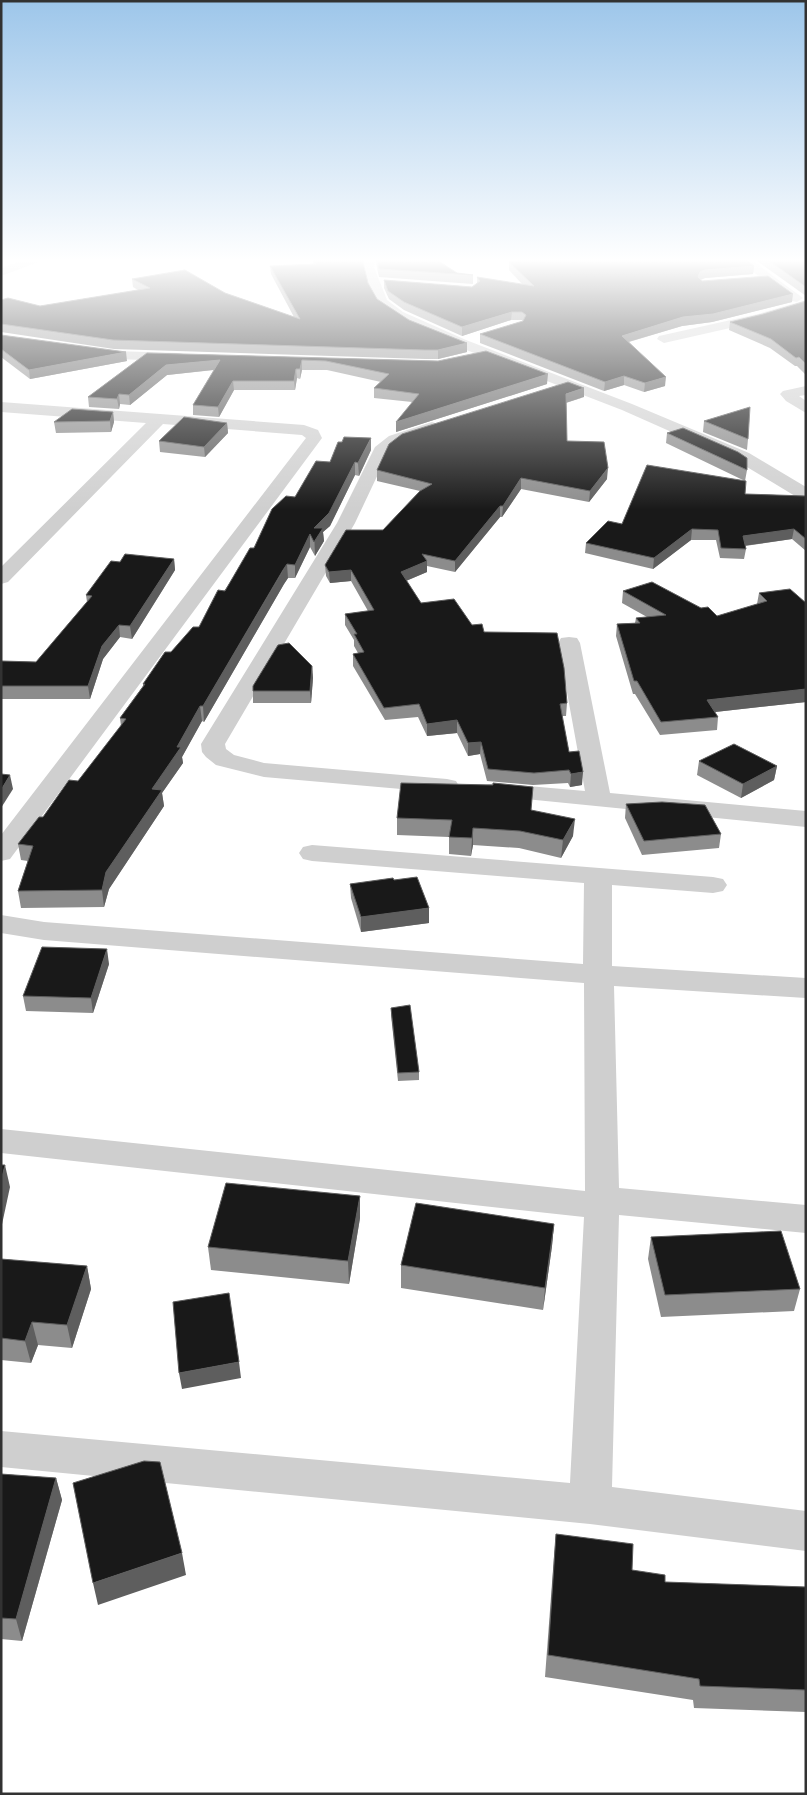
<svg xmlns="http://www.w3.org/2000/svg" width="807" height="1795" viewBox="0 0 807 1795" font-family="Manrope,sans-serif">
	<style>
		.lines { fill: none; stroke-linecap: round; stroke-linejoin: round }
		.minor { fill: #cfcfcf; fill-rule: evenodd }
		.wall { fill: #8c8c8c }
		.shaded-wall { fill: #5e5e5e }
		.building { fill: #191919; stroke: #5e5e5e }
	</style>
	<rect width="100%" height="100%" fill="#fff"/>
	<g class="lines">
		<g class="minor">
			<path d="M30 258H49L1 276V268Z"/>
			<path d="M363 258H375L374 267 387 300 403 312 466 340 632 404 749 453 806 487V500L800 499 737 461 622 410 456 346 393 318 375 302 362 267Z"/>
			<path d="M735 258H749L803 298 797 302 792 301Z"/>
			<path d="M806 300V308L761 321 664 343 657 339 659 336 758 314Z"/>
			<path d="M89 347 114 351 178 353 183 354 185 357 183 360 178 361 114 359 84 354 82 351 84 348Z"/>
			<path d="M806 386V395L799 396 806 401V413L786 401 780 394 783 391Z"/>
			<path d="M1 402 304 425 318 430 322 438 10 859 1 861V835L306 438 302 435 163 424 8 582 1 584V567L146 423 1 412Z"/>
			<path d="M432 422 438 424 440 427 438 430 401 442 388 453 355 523 225 744 226 749 234 755 264 763 447 779 456 781 459 786 456 791 447 793 264 777 216 765 206 757 202 752 201 744 337 523 375 447 389 436Z"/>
			<path d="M569 637 577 638 580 643 610 793 806 811V827L486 795 483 790 486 785 495 783 585 791 558 643 561 638Z"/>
			<path d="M312 845 713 877 723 879 727 885 723 891 713 893 612 885V966L806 978V998L614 986 619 1188 806 1205V1233L619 1215 612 1487 806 1511V1551L590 1524 1 1467V1431L570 1483 584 1217 1 1153V1129L585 1191 584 983 44 940 1 933V915L44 922 583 964 584 883 312 861 303 859 299 853 303 847Z"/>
		</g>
	</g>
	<g class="wall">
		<path d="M376 258H434L457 273 473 275V284L379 277 376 263Z"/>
		<path d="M753 258H806V296Z"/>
		<path d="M313 259 368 283 377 299 409 320 467 343V352L438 359H425L114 349 1 332V300L40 306 138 290 133 287 132 279 225 293 294 317 271 274 270 266 313 264Z"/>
		<path d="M509 262 754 266 753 274 705 278 701 280 702 281 792 302 712 322 682 326 629 342 665 386 644 392 624 385 604 391 480 343V334L523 321 522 320H511L462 336 404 310 389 299 384 288V280L472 287 477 283V277L523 285 509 270Z"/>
		<path d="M806 301V375L797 366H795L770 348 729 330 730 322 763 314Z"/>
		<path d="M1 335 127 361 30 379 1 357Z"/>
		<path d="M147 353 438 361 547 384 396 432 412 402 374 398V388L381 382 327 370H302L300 379 297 378 295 390H234L219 417 193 415V405L214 370 167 375 130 405 120 404 119 409 89 407 88 397Z"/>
		<path d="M584 397 566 403 567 441 607 479 589 502 521 489 502 517H500L455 572 427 566V572L406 581 421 603 472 625 484 632 567 703 566 716H562L569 752 582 785 570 787 568 783 533 785 487 781 480 754 468 756 457 733 427 736 418 717 385 720 353 666V654L358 653 354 646V640L345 625V614L368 611 351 581 330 583 326 576 325 565 383 530 420 491 377 481V470L389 444Z"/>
		<path d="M113 412 114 422 111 432 56 433 54 422Z"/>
		<path d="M704 421 748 439 747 450 703 432Z"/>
		<path d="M227 423 228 433 205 457 160 452 159 441Z"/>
		<path d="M667 433 747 470 745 481V494L806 496V551L792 539 745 546 746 549 744 559 720 558 716 540H691L653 569 585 553 586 543 622 524 745 481 666 443Z"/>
		<path d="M371 450 359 476 355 475 330 526 323 532 324 541 315 556 310 547 295 578H288L284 584 204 722 202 721 182 757 183 763 162 793 164 806 109 889 104 907 21 908 18 891 28 861 21 860 18 844 78 781 121 726 120 718 143 686V684L171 652 199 627 254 548 295 497 330 462Z"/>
		<path d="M174 559 175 570 132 639 120 637 103 659 90 699H1V661L36 662 87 602 86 595 120 562Z"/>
		<path d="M623 591 701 608 717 616 757 604 759 593 806 603V702L715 712 718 717 717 730 660 735 635 694H633L616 636 617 624 635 623 636 618 647 617 622 603Z"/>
		<path d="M312 666 313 678 311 703H253V691Z"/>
		<path d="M699 761 777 766 774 780 741 798 697 775Z"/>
		<path d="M626 804 721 834 719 848 642 855 625 818Z"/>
		<path d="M531 810 573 836 561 858 519 848 473 845 471 856 449 854V837L397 835V818Z"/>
		<path d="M394 880 429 923 361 932 351 898 350 884Z"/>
		<path d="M109 964 93 1013 26 1011 23 996Z"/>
		<path d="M391 1008 419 1072V1080L398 1081 391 1015Z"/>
		<path d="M360 1196V1218L349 1284 211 1270 208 1247Z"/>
		<path d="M554 1224 552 1246 543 1310 401 1288V1265Z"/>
		<path d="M651 1237 800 1289 794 1311 661 1317 648 1259Z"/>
		<path d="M1 1259 87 1266 91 1289 72 1348 38 1345 31 1363 1 1360Z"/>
		<path d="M1 1474 56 1478 62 1500 22 1641 1 1639Z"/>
		<path d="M556 1534 632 1570 665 1582 806 1587V1712L694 1708 693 1700 545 1677 554 1556Z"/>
	</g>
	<g class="shaded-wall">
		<path d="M754 266 753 274 705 278 699 280 698 277 700 272 705 270Z"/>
		<path d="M793 294 792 302 712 322 682 326 621 344 622 336 683 317Z"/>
		<path d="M512 312 511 320 462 336V327Z"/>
		<path d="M467 343V352L438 359V350Z"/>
		<path d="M126 352 127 361 30 379 29 370Z"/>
		<path d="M220 360 221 369 167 375 130 405 129 395 166 365Z"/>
		<path d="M302 360V370L300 379V369Z"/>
		<path d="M296 369 297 378 295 390 294 381Z"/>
		<path d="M548 374 547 384 396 432V422Z"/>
		<path d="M624 376V385L604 391 605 382Z"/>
		<path d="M666 377 665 386 644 392 645 383Z"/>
		<path d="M233 381 234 390 219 417 218 407Z"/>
		<path d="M584 388V397L565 403 566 394Z"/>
		<path d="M119 394 120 404 119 409 117 399Z"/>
		<path d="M113 412 114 422 111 432 110 421Z"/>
		<path d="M227 423 228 433 205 457 204 447Z"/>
		<path d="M371 438V450L359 476 358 463Z"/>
		<path d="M355 462V475L330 526 323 532 324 541 315 556 314 528Z"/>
		<path d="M608 468 607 479 589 502 590 491Z"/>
		<path d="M521 478V489L502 517 503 506Z"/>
		<path d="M500 506V517L455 572V561Z"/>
		<path d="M692 529 691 540 653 569 654 558Z"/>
		<path d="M794 529 792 539 742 546 743 536Z"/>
		<path d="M310 534V547L295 578V565Z"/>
		<path d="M174 559 175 570 132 639 130 626Z"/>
		<path d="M427 561V572L401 583V572Z"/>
		<path d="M287 564 288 578 284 584 204 722 203 706Z"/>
		<path d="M351 570V581L330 583 329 572Z"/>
		<path d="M119 625 120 637 103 659 90 699 88 686 102 646Z"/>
		<path d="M312 666 313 678 311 703 310 691Z"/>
		<path d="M806 689V702L706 713 707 700Z"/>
		<path d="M200 706 202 721 182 757 183 763 162 793 164 806 109 889 104 907 102 890 106 872 152 789 177 747Z"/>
		<path d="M457 720V733L427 736V724Z"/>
		<path d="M481 742 480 754 468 756V743Z"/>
		<path d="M777 766 774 780 741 798 743 784Z"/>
		<path d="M583 772 582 785 570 787 571 774Z"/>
		<path d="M10 775 13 789 1 808V790Z"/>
		<path d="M575 819 573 836 561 858 563 840Z"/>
		<path d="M473 828V845L471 856 472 838Z"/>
		<path d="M429 908V923L361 932V917Z"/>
		<path d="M107 949 109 964 93 1013 91 998Z"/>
		<path d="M5 1165 10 1187 1 1229V1181Z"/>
		<path d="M360 1196V1218L349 1284 348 1261Z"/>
		<path d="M554 1224 552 1246 543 1310 545 1288Z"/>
		<path d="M87 1266 91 1289 72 1348 67 1325Z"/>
		<path d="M32 1322 38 1345 31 1363 25 1341Z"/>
		<path d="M239 1362 241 1378 182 1389 179 1373Z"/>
		<path d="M56 1478 62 1500 22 1641 16 1619Z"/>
		<path d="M182 1553 186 1575 98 1605 93 1583Z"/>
	</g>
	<g class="building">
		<path d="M362 258 368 283 377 299 409 320 467 343 438 350H425L113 340 1 324V300L8 298 40 306 150 288 132 279 185 270 225 293 300 319 270 266 316 264 313 259Z"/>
		<path d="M377 258H434L457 273 473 275 379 269Z"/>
		<path d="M539 258H744L754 266 705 270 700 272 698 277 702 281 768 276 793 294 713 314 683 317 622 336 666 377 645 383 624 376 605 382 480 334 523 321 526 315 522 312H512L462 327 404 302 388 291 384 280 472 287 480 281 477 277 534 286 509 262Z"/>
		<path d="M765 258H806V287Z"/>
		<path d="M806 301V364L799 357 796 358 771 339 730 322 763 314Z"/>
		<path d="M1 335 126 352 29 370 1 349Z"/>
		<path d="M486 351 548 374 396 422 419 394 374 388 389 374 326 361 302 360 300 369H296L294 381H233L218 407 193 405 220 360 166 365 129 395 119 394 117 399 88 397 147 353 438 361Z"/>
		<path d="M568 382 584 388 566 394 567 441 604 442 608 468 590 491 521 478 503 506H500L455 561 422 554 427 561 401 572 421 603 454 599 472 625 482 624 484 632 557 633 564 668 567 703 560 704 569 752 579 751 583 772 571 774 569 770 534 773 488 769 481 742 468 743 457 720 427 724 419 704 384 708 353 654 364 652 354 634H357L345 614 374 610 351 570 329 572 325 565 346 530H383L420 491 432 484 377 470 389 444 402 434Z"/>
		<path d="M750 407 748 439 704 421Z"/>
		<path d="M72 409 113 412 110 421 54 422Z"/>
		<path d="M184 417 227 423 204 447 159 441Z"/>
		<path d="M683 428 738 452 747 458V470L667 433Z"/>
		<path d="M344 437 371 438 358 463 355 462 329 513 314 528H323L314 542 310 534 295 565 287 564 283 570 203 706H200L177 747H181L152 789 162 790 106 872 102 890 18 891 33 846 18 844 39 817H43L69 780 78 781 126 719 120 718 145 684H143L165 652H171L193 627H199L218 590 225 591 250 548H254L272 509 286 496 295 497 316 461 330 462 338 442H342Z"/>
		<path d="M647 465 746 481 745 494 806 496V539L794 529 743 536 746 549 721 548 718 530 692 529 654 558 586 543 608 521 622 524Z"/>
		<path d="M125 554 174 559 130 626 119 625 102 646 88 686H1V661L36 662 92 596 86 595 111 561 120 562Z"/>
		<path d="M652 582 701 608 708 607 717 616 767 601 759 593 790 589 806 603V689L707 700 718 717 661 722 637 681H634L617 624 640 623 636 618 666 615 623 591Z"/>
		<path d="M289 643 312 666 310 691H253V686L278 645Z"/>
		<path d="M734 744 777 766 743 784 699 761Z"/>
		<path d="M1 774 10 775 1 790Z"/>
		<path d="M401 783 493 785V783L533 787 531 810 575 819 563 840 520 831 473 828 472 838 449 837 452 820 397 818Z"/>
		<path d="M662 802 705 805 721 834 644 841 626 804Z"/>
		<path d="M417 877 429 908 361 917 350 884 393 878 394 880Z"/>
		<path d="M42 947 107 949 91 998 23 996Z"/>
		<path d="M410 1005 419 1072 398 1073 391 1008Z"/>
		<path d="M1 1165H5L1 1181Z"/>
		<path d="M226 1183 360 1196 348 1261 208 1247Z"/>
		<path d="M416 1203 554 1224 545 1288 401 1265Z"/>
		<path d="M781 1231 800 1289 665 1295 651 1237Z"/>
		<path d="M1 1259 87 1266 67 1325 32 1322 25 1341 1 1338Z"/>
		<path d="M229 1293 239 1362 179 1373 173 1302Z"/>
		<path d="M144 1461 160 1462 182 1553 93 1583 73 1483Z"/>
		<path d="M1 1474 56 1478 16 1619 1 1618Z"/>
		<path d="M556 1534 633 1544 632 1570 665 1575V1582L806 1587V1690L700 1686 699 1679 548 1655Z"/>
	</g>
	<linearGradient id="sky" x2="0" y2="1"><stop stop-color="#9dc6ea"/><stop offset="0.51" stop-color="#fff"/><stop offset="1" stop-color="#fff" stop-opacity="0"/></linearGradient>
	<rect width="807" height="510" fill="url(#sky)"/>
	<rect width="807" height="1795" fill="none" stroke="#323232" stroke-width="5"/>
</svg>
